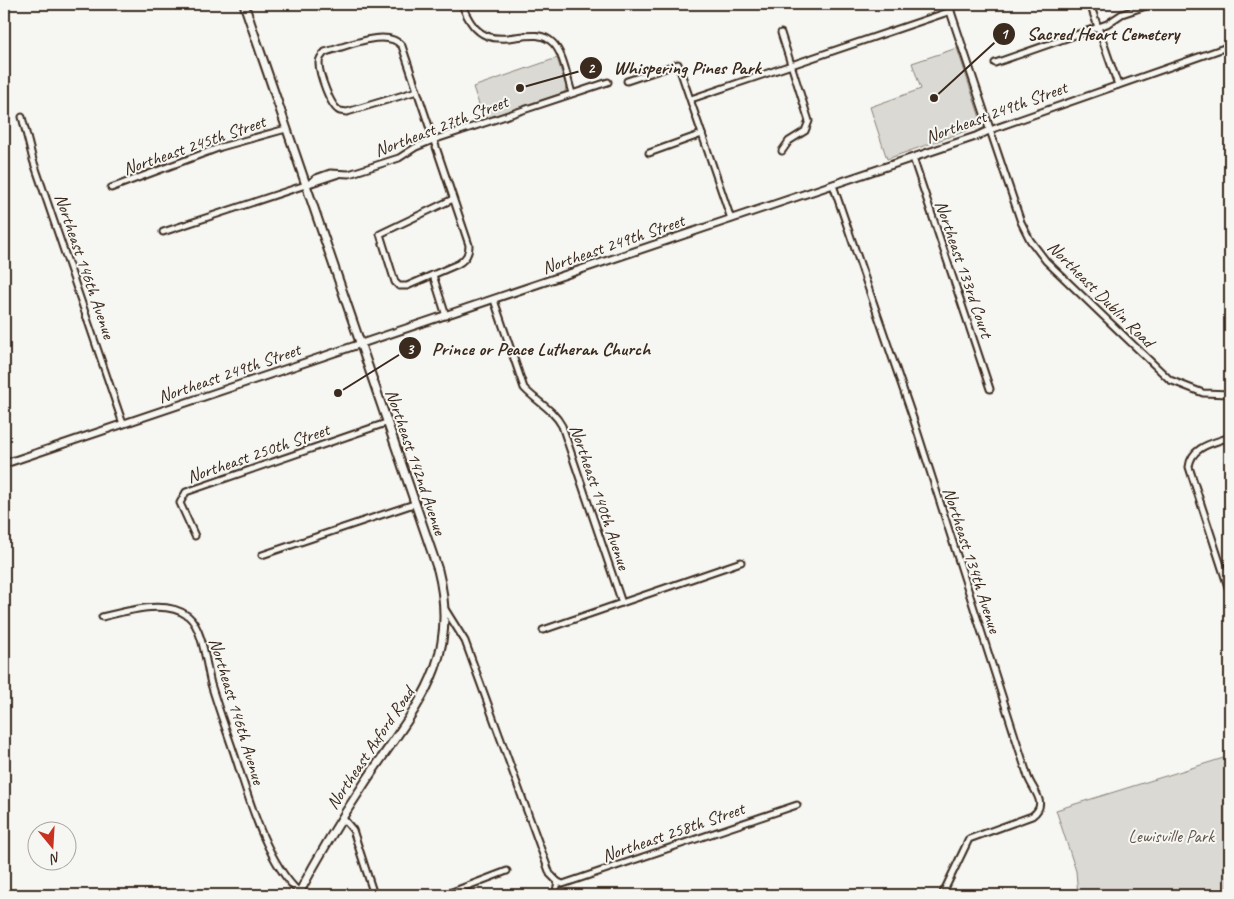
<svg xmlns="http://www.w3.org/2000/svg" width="1234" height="899" viewBox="0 0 1234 899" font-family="Caveat,sans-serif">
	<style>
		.green { fill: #dad9d3; stroke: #8a8278 }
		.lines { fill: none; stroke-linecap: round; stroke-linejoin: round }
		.minor-casing { stroke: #3b2a1e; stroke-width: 9 }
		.tertiary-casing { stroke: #3b2a1e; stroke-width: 10 }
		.secondary-casing { stroke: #3b2a1e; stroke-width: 11 }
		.minor { stroke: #f6f6f2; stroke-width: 5 }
		.tertiary { stroke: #f6f6f2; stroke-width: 6 }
		.secondary { stroke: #f6f6f2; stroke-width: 7 }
		.labels { text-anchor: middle; stroke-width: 4; stroke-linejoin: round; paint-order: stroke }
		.street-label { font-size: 18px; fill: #3b2a1e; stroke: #f6f6f2 }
		.park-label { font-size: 18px; fill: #63564b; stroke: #f6f6f2 }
		.leader { fill: none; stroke: #3b2a1e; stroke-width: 2 }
		.callout-dot { fill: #3b2a1e; stroke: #f6f6f2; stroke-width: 2 }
		.mark-label { font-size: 15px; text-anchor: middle; font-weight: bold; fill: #fff }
		.callout-label { font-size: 19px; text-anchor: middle; font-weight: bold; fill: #3b2a1e; stroke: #f6f6f2; stroke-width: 4; stroke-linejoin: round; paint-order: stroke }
	</style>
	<rect width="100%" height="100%" fill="#f6f6f2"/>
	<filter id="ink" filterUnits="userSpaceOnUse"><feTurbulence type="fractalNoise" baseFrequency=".02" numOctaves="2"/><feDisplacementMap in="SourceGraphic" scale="10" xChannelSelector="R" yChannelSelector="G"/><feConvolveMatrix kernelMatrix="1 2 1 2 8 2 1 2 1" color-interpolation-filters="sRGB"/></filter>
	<g filter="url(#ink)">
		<g class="green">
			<path d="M957 48 980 118 977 127 887 159 870 107 921 89 912 63Z"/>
			<path d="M557 58 566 86 565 92 484 119 473 87Z"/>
			<path d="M1230 756V895H1078L1076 871 1056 810Z"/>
		</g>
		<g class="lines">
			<defs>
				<g id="minor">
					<path d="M462 4C484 68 529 18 553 43 564 54 567 78 572 93"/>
					<path d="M1090 4 1118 85"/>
					<path d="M781 33 809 121 805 131 789 141 782 151"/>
					<path d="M1230 46 990 130 1021 222 1030 240 1046 261 1170 380 1203 393 1230 394"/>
					<path d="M995 63 1107 24 1122 14 1152 4"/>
					<path d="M627 81 678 64 731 219"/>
					<path d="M417 91 347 112 340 111C330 107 319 73 319 63 319 58 322 55 325 52 346 47 387 27 402 46L469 245C469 254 466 259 458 264L407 286H399L395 282 380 234 453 199"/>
					<path d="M691 99 951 11"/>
					<path d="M22 117 33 160 123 424"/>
					<path d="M649 153 702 134"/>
					<path d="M913 158 990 389"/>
					<path d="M833 185 914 421 1028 777C1033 791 1049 804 1032 816L969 839 942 895"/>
					<path d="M306 186 316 178 330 173 349 174 399 158 416 147 433 140 608 82"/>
					<path d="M111 188 221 147 286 129"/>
					<path d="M163 232 339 174"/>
					<path d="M433 275 446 316"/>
					<path d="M494 300 524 388C537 402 553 409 562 426L622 603"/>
					<path d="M1230 437C1214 443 1191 446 1189 467L1230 593"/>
					<path d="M195 536 180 503 186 492 386 423"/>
					<path d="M262 555 414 504"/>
					<path d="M445 609 465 641 550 874 558 882"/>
					<path d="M102 617C127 611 166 599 188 616 203 628 206 665 211 684 218 708 227 732 235 756 249 799 266 861 299 892"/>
					<path d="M543 630 741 562"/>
					<path d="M342 817 353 830 374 895"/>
					<path d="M558 882 563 884 797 805"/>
					<path d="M444 895 507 871"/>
					<path d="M555 895 558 882"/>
				</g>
				<path id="tertiary" d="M4 464 977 136 990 130 948 4"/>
				<path id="secondary" d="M244 4 438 570C462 665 412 710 364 784 340 820 318 857 298 895"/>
			</defs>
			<use href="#minor" class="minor-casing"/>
			<use href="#tertiary" class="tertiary-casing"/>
			<use href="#secondary" class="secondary-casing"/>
			<use href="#minor" class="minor"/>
			<use href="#tertiary" class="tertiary"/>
			<use href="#secondary" class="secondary"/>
		</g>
	</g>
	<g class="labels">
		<g class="street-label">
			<text transform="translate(996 112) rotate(-20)" y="6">Northeast 249th Street</text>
			<text transform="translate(441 126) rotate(-21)" y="6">Northeast 27th Street</text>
			<text transform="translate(194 145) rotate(-19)" y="6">Northeast 245th Street</text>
			<text transform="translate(613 244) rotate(-19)" y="6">Northeast 249th Street</text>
			<text transform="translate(85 266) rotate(71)" y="6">Northeast 146th Avenue</text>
			<text transform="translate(964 269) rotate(71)" y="6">Northeast 133rd Court</text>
			<text transform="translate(1101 294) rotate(45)" y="6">Northeast Dublin Road</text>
			<text transform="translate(229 373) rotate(-19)" y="6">Northeast 249th Street</text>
			<text transform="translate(258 453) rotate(-19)" y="6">Northeast 250th Street</text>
			<text transform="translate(416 462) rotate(71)" y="6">Northeast 142nd Avenue</text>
			<text transform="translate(600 497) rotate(71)" y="6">Northeast 140th Avenue</text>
			<text transform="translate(972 560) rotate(72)" y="6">Northeast 134th Avenue</text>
			<text transform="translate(237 711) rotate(73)" y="6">Northeast 146th Avenue</text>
			<text transform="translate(370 748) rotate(-56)" y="6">Northeast Axford Road</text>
			<text transform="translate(673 832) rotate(-19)" y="6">Northeast 258th Street</text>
		</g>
		<g class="park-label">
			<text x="1171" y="842">Lewisville Park</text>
		</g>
	</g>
	<path class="leader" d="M934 98L1004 34M520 88L591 68M338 393L410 348"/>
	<g class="callout-dot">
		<circle cx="934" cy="98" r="5"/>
		<circle cx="520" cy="88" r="5"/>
		<circle cx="338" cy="393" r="5"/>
		<circle cx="1004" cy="34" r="12"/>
		<circle cx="591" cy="68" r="12"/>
		<circle cx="410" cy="348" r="12"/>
	</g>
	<g class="mark-label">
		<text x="1004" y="39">1</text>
		<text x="591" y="73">2</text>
		<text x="410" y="354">3</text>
	</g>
	<g class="callout-label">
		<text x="1103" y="40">Sacred Heart Cemetery</text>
		<text x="687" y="74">Whispering Pines Park</text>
		<text x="541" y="355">Prince or Peace Lutheran Church</text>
	</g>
	<rect width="1234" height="899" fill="none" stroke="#f6f6f2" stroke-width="20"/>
	<rect x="10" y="10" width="1214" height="879" fill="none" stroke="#3b2a1e" stroke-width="2" filter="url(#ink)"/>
	<g transform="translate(52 846) rotate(162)"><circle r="24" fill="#f6f6f2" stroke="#aba49d"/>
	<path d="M0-4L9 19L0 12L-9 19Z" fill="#c8321e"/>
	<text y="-8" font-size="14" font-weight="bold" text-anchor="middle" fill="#3b2a1e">N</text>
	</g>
</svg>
